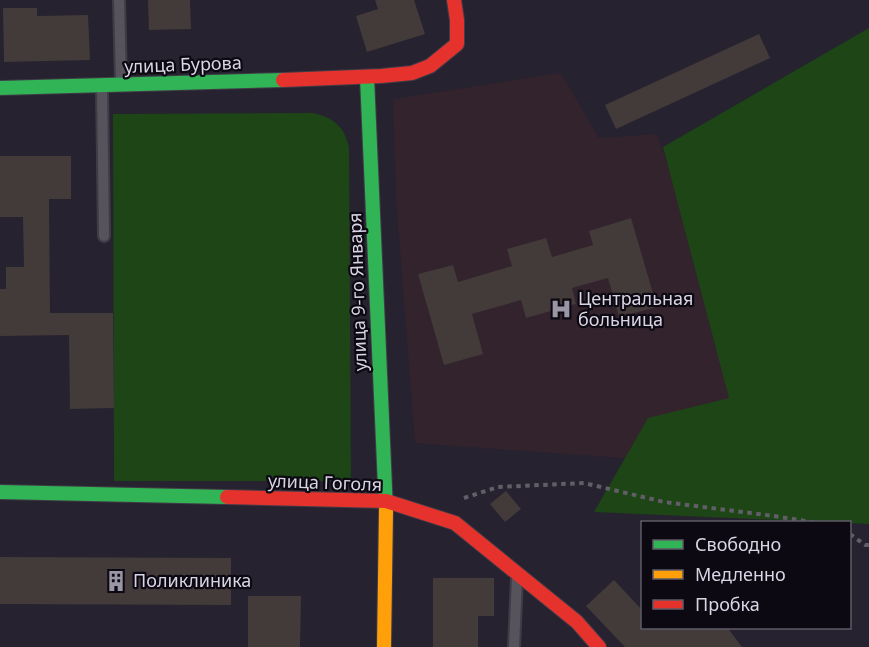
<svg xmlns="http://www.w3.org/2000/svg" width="869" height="647" viewBox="0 0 869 647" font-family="'Noto Sans',sans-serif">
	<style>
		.medical { fill: #32232d }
		.green { fill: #1d4516 }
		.building { fill: #433a3a }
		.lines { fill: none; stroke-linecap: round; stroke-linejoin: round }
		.lane-casing { stroke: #403c47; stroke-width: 14 }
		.fast-casing { stroke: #403c47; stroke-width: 16 }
		.slow-casing { stroke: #403c47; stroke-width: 16 }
		.jam-casing { stroke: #403c47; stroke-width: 16 }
		.path { stroke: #625e67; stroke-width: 4; stroke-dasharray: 4.5 4.5; stroke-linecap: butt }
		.lane { stroke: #56535d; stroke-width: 10 }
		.fast { stroke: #30b455; stroke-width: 14 }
		.slow { stroke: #ff9f0a; stroke-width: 14 }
		.jam { stroke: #e5322d; stroke-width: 14 }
		.labels { text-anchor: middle; stroke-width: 4.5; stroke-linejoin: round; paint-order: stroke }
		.street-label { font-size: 18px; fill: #dad5e5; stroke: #0d0913 }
		.poi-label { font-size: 18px; fill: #dad5e5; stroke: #0d0913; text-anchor: start }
	</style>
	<rect width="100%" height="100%" fill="#26222f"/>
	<path class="medical" d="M561 73 599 138 657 134 757 420 732 466 415 443 396 198 393 99Z"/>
	<g class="green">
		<path d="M869 28V524L594 512 648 418 729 398 663 147Z"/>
		<path d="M312 113C333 117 344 126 349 147L351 481H114L113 114Z"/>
	</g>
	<g class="building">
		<path d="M148 0H190L191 29 149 30Z"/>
		<path d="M375 0H414L425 34 367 52 356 16 378 9Z"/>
		<path d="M3 8H37V16L88 15 90 60 4 62Z"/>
		<path d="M759 34 770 58 616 129 605 105Z"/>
		<path d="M0 156H71V199H49L50 313H113L114 408 70 409 69 335 0 336V289H6V267H24L23 217H0Z"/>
		<path d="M631 218 657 307 619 317 608 278 572 288 576 304 526 318 521 300 472 314 483 354 444 365 418 274 453 265 458 282 512 266 507 249 546 238 552 257 593 245 589 231Z"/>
		<path d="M506 491 521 509 505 522 490 504Z"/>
		<path d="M0 557 231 558V605L0 604Z"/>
		<path d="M433 578H494V616H478V647H433Z"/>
		<path d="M614 580 642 610V627H727L742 647H625L586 606Z"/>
		<path d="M248 596H301L300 647H248Z"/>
	</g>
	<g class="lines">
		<defs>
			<g id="lane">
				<path d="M119 0 121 81"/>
				<path d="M102 88 104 236"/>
				<path d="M514 647 517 578"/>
			</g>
			<g id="fast">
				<path d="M367 77 386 510"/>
				<path d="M0 88 283 80"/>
				<path d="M0 492 227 497"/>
			</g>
			<path id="slow" d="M384 647 386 510"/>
			<g id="jam">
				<path d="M283 80 381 76 412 73 430 66 457 44V20L454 0"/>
				<path d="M227 497 386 501 455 523 577 622 599 647"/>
			</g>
		</defs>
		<use href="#lane" class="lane-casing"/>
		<use href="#fast" class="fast-casing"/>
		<use href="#slow" class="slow-casing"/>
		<use href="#jam" class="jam-casing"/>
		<g class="path">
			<path d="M464 498 498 487 584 483 664 502 774 516 812 522"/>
			<path d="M850 534 865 545H869"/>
		</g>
		<use href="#lane" class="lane"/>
		<use href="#fast" class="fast"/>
		<use href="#slow" class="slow"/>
		<use href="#jam" class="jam"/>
	</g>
	<defs>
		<symbol id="hospital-bare" viewBox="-9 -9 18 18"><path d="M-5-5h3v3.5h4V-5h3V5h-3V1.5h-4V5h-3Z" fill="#9b96a5" stroke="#0d0913" stroke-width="2.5" paint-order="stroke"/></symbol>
		<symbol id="building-bare" viewBox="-9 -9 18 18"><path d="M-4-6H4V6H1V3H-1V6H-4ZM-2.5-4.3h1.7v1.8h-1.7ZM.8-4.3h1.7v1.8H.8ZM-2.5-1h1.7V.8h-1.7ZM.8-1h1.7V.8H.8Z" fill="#9b96a5" stroke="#0d0913" stroke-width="2.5" paint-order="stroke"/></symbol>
	</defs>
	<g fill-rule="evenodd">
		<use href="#hospital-bare" x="546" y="294" width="30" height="30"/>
		<use href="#building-bare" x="101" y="566" width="30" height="30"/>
	</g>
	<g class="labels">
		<g class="street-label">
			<text transform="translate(183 65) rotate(-2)" y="6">улица Бурова</text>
			<text transform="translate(358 292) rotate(-92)" y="6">улица 9-го Января</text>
			<text transform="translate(325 483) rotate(2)" y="6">улица Гоголя</text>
		</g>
		<g class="poi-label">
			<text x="578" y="305">Центральная<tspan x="578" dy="21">больница</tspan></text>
			<text x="133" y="587">Поликлиника</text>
		</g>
	</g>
	<rect x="641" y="521" width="210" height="108" fill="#0d0913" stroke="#5f5b67" stroke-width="1.5"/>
	<rect x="653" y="540" width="30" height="9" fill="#30b455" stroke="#5f5b67" stroke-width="1.5"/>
	<text x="695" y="551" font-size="18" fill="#dad5e5">Свободно</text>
	<rect x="653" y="570" width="30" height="9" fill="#ff9f0a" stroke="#5f5b67" stroke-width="1.5"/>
	<text x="695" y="581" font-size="18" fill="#dad5e5">Медленно</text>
	<rect x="653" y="600" width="30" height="9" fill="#e5322d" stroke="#5f5b67" stroke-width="1.5"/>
	<text x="695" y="611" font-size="18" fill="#dad5e5">Пробка</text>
</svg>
